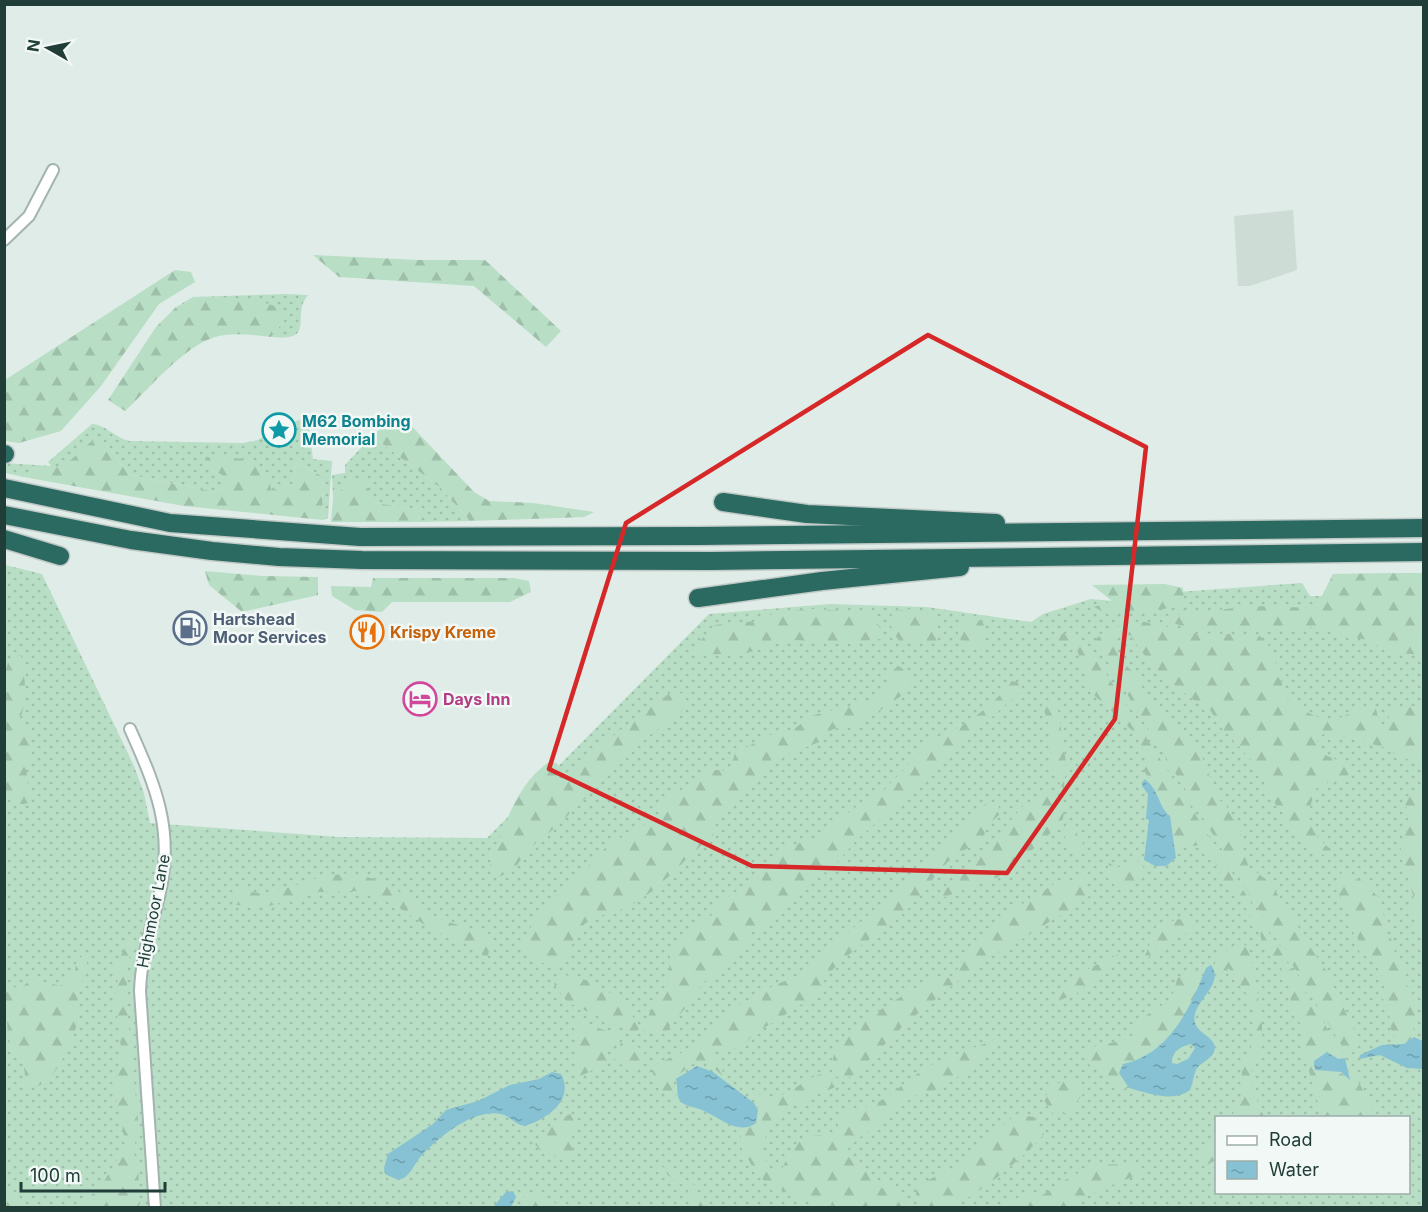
<svg xmlns="http://www.w3.org/2000/svg" width="1428" height="1212" viewBox="0 0 1428 1212" font-family="Inter,sans-serif">
	<style>
		.built { fill: #cedcd6 }
		.grass { fill: url(#grass-dots); fill-rule: evenodd }
		.forest { fill: url(#forest-firs); fill-rule: evenodd }
		.water { fill: url(#water-ripples); fill-rule: evenodd }
		.lines { fill: none; stroke-linecap: round; stroke-linejoin: round }
		.street-casing { stroke: #a3b4af; stroke-width: 14 }
		.highway-casing { stroke: #c1c9c7; stroke-width: 21 }
		.street { stroke: #fff; stroke-width: 10 }
		.highway { stroke: #2b6a61; stroke-width: 18 }
		.marked { fill: none; stroke: #d62828; stroke-width: 4.5; stroke-linejoin: round }
		.labels { text-anchor: middle; stroke-width: 5; stroke-linejoin: round; paint-order: stroke }
		.culture-label { font-size: 16px; font-weight: bold; fill: #0d838f; stroke: #f1f8f5; text-anchor: start }
		.service-label { font-size: 16px; font-weight: bold; fill: #4e5e75; stroke: #f1f8f5; text-anchor: start }
		.food-label { font-size: 16px; font-weight: bold; fill: #c56008; stroke: #f1f8f5; text-anchor: start }
		.hotel-label { font-size: 16px; font-weight: bold; fill: #b23c85; stroke: #f1f8f5; text-anchor: start }
		.street-label { font-size: 16px; fill: #203d37; stroke: #f1f8f5 }
	</style>
	<defs>
		<pattern id="grass-dots" width="8" height="8" patternUnits="userSpaceOnUse" patternTransform="scale(1.5)"><rect width="8" height="8" fill="#b8dec5"/><path d="M2 2h.1M6 6h.1" fill="none" stroke="#9ebfaa" stroke-width="1.8" stroke-linecap="round"/></pattern>
		<pattern id="forest-firs" width="22" height="20" patternUnits="userSpaceOnUse" patternTransform="scale(1.5)"><rect width="22" height="20" fill="#b8dec5"/><path d="M5 1l3.5 6h-7zM16 11l3.5 6h-7z" fill="#9ebfaa"/></pattern>
		<pattern id="water-ripples" width="26" height="14" patternUnits="userSpaceOnUse" patternTransform="scale(1.5)"><rect width="26" height="14" fill="#86c2d3"/><path d="M2 4q2-2 4 0t4 0M15 11q2-2 4 0t4 0" fill="none" stroke="#6d9fac"/></pattern>
	</defs>
	<rect width="100%" height="100%" fill="#e0ece7"/>
	<path class="built" d="M1293 210 1297 270 1250 286H1238L1234 216Z"/>
	<g class="grass">
		<path d="M287 294 308 295C290 316 318 342 271 337L290 313 200 297 176 307 193 297Z"/>
		<path d="M307 417 313 459 332 461 328 518 323 520 322 476 296 463 293 484 271 492 205 465 222 475 225 488 212 491 129 475 105 442 64 467 30 469 29 478 5 473 4 463 51 466 48 462 92 424C104 424 116 438 129 441L243 443 258 440 290 418 291 423Z"/>
		<path d="M372 436 441 488 470 521 419 522 418 509 375 503 349 481 333 499 332 475 345 473V465Z"/>
		<path d="M5 565 42 574 134 766 144 793 150 823 339 837 487 838 709 614 830 604 927 607 1031 622 1043 614 1091 599 1113 601 1163 593 1302 583 1310 596H1322L1333 574 1423 573V1207L5 1208ZM1216 1118H1408V1192H1216Z"/>
	</g>
	<g class="forest">
		<path d="M313 255 419 260H485L561 331 546 347 474 286 339 277Z"/>
		<path d="M175 270 191 272 195 282 159 304 101 386 61 431 19 443 5 441V380Z"/>
		<path d="M200 297C235 297 258 297 290 313L271 337C254 335 232 332 215 337 183 347 150 388 125 411L108 400 156 327 176 307Z"/>
		<path d="M403 417 474 492 489 501 533 503 594 512 584 517 470 521 441 488 372 436 379 430 380 420Z"/>
		<path d="M93 440 105 442 129 475 212 491 224 488 222 475 204 465 206 457 251 459 270 479 271 491 293 484 296 463 322 476 323 520 184 506 29 478 30 469 64 466Z"/>
		<path d="M363 479 375 503 418 509 419 522H331L333 499 349 481Z"/>
		<path d="M205 571 263 576 318 577V595L242 612 209 585Z"/>
		<path d="M1423 573V655L1387 652 1368 640 1308 627 1292 631 1248 628H1188L1156 617 1252 606 1317 608 1333 574Z"/>
		<path d="M373 578H514L529 581 531 592 510 602H392L382 612 355 610 332 596 331 586 371 587Z"/>
		<path d="M1165 584 1183 588 1184 605 1147 612 1107 614 1094 607 1112 601 1092 585Z"/>
		<path d="M814 609 868 612 877 622 883 634 880 639 832 644 787 639 767 648 746 653 694 655 695 647 714 625 756 621 777 612Z"/>
		<path d="M912 609 933 616 938 625V643L900 642C893 633 886 622 894 611Z"/>
		<path d="M970 619 982 621 985 628 983 646 965 651 958 633 959 620Z"/>
		<path d="M1140 621 1196 633 1259 635 1270 647 1268 653C1284 669 1278 679 1286 696 1290 705 1321 721 1331 720 1347 718 1358 704 1376 709L1380 725H1388L1390 707 1423 706V761L1400 758 1389 749 1352 738 1330 737 1323 734 1318 738 1317 747 1323 754 1353 767V771L1343 779 1323 784 1316 789 1306 819 1313 825 1318 838 1331 850 1326 856C1318 853 1310 849 1304 843 1297 834 1296 826 1284 821V811L1276 805 1254 763 1219 725 1208 706C1190 704 1137 653 1132 636L1118 632 1116 627Z"/>
		<path d="M1114 629 1116 633 1110 637 1125 664 1136 675 1146 695 1202 757 1219 800 1226 804 1228 811 1239 825 1244 855 1249 867 1271 883 1287 911 1296 920 1300 932 1325 969 1356 1034 1359 1045 1352 1053 1345 1051 1107 661 1095 640 1105 630Z"/>
		<path d="M1054 633 1073 634 1086 642 1240 885 1344 1056 1378 1117H1317L1321 1114 1301 1043V1024L1291 1013 1290 984 1277 961 1269 956 1262 945 1260 931 1239 897 1223 881 1213 856 1205 847 1199 845 1188 847 1173 843 1157 792 1143 769 1146 756 1136 734 1092 693 1076 647 1056 640ZM1322 1054 1346 1059 1351 1078 1314 1061Z"/>
		<path d="M16 655H21C24 672 29 702 20 717L22 727 30 734 31 756 26 769 30 802C21 807 11 802 5 796V672L8 663Z"/>
		<path d="M898 666C905 669 909 674 911 683L904 694 857 726 833 729 819 742 779 758 762 770 714 818 713 836C683 858 662 890 627 907 613 914 592 914 581 928 571 940 571 957 558 967 541 963 527 960 520 943L548 902 571 884 608 845 658 817C666 788 680 794 701 780L704 769 730 771 735 753 776 732 792 730 814 715 869 701 888 685 890 673Z"/>
		<path d="M1011 681 1017 682 1023 689 856 841 837 862 804 890 764 930 752 932C749 953 720 976 701 983 697 1001 676 1015 667 1031L655 1034 643 1029 650 1012 668 983 671 946 689 930 691 925 711 916 716 904 762 876 777 854 787 847 819 837 873 793 883 791 935 737C956 734 1001 700 1011 681Z"/>
		<path d="M673 691 687 695 682 711 650 735 557 826 529 849 514 869 499 877 490 871V865C505 827 514 786 550 761L558 764 556 790C576 775 586 760 603 745 625 725 649 708 673 691Z"/>
		<path d="M1056 696 1066 763 1064 790 1052 771V734L1042 704Z"/>
		<path d="M1045 791 1058 797 1064 811 1063 819 1042 842 998 877 942 898 938 897 990 845 1022 807Z"/>
		<path d="M1413 792 1423 793V938L1422 932 1416 927 1411 908C1411 905 1413 903 1414 900 1414 896 1402 860 1400 854 1402 835 1416 822 1404 802Z"/>
		<path d="M988 801 998 803 1000 814 986 827 983 841C976 846 969 847 962 851 940 864 926 891 908 909 882 936 829 958 818 994L754 1034 742 1047 711 1051 728 1081 706 1061H696C688 1069 680 1071 673 1082L676 1095 672 1099 660 1091 652 1071 655 1065 683 1052 738 1006 773 986 801 974 922 868 934 851 946 847Z"/>
		<path d="M1068 820 1083 843 1078 851H1073L1063 834Z"/>
		<path d="M1136 848 1138 863 1143 866 1145 874 1138 882 1117 890 1107 871 1109 863 1116 867H1126Z"/>
		<path d="M1344 871H1348L1349 877 1363 881 1378 897 1386 923V933L1396 945 1393 957 1407 971 1404 985 1411 989 1416 1012 1413 1023 1414 1037 1408 1043 1399 1044 1391 1029 1388 1004 1381 997 1386 983C1380 970 1374 960 1361 954L1358 949 1359 939 1351 930 1349 909 1338 894 1339 875Z"/>
		<path d="M350 873 379 880 420 904 438 919 489 934 491 942 487 960 484 962 482 954 468 944 434 931 389 901 356 891 319 892 269 906 236 905 232 896 241 888C264 902 298 882 322 877 332 875 341 874 350 873Z"/>
		<path d="M1083 874 1090 895 1087 898 1016 943 985 959 905 1024 855 1074 845 1080 833 1075C832 1065 832 1057 837 1048 846 1030 918 983 937 978 941 977 947 978 951 978L976 944 990 932 997 920 1054 884 1072 881Z"/>
		<path d="M1188 917 1193 928C1184 936 1177 938 1167 943 1159 948 1152 956 1143 961L1157 925Z"/>
		<path d="M130 937 133 945 127 965V1008L138 1120 134 1153 138 1167 140 1204 138 1207H77L100 1188 126 1145 113 1085 117 1075 121 1048 115 999 118 982 113 972Z"/>
		<path d="M1240 942 1248 947C1253 962 1265 1029 1262 1043 1260 1051 1256 1058 1253 1065 1248 1082 1257 1103 1266 1117H1231L1241 1099 1242 1069 1251 1048 1256 1009 1233 973 1228 968 1226 975 1219 978 1215 964 1216 957Z"/>
		<path d="M1120 953 1117 961 1076 994 1052 1003C1058 977 1099 966 1120 953Z"/>
		<path d="M83 956 88 959 78 995 76 1027 71 1045 67 1047C64 1062 48 1085 32 1088L26 1086 24 1066 16 1057 8 1037 5 989 23 986 33 979 60 986 75 971 77 959Z"/>
		<path d="M1197 970 1202 973 1200 988 1182 1020 1156 1050 1135 1061 1124 1083 1129 1088 1122 1089 1110 1077 1085 1062 1084 1054 1087 1048 1130 1039C1134 1032 1138 1024 1144 1018 1159 1002 1173 1008 1177 978Z"/>
		<path d="M563 975C598 979 623 998 640 1028L634 1033 567 1002 554 984Z"/>
		<path d="M573 1020 617 1034 611 1050 606 1053 608 1063 576 1078 577 1049Z"/>
		<path d="M1002 1036 981 1063 938 1089 914 1096 849 1146 847 1156 873 1178 878 1189 883 1188 880 1174 886 1177 907 1207C868 1207 806 1212 777 1186H769L756 1172 738 1143 744 1128C755 1126 757 1120 760 1111L752 1090C779 1110 796 1082 823 1073L835 1087C802 1102 768 1111 761 1153L772 1171 782 1169 791 1150 803 1137 837 1133 839 1117 848 1109C885 1108 896 1086 925 1069 948 1055 978 1048 1002 1036Z"/>
		<path d="M627 1040 644 1051 645 1061 640 1068 627 1069 613 1058 622 1041Z"/>
		<path d="M1065 1079H1078L1087 1089 1068 1113 1054 1115 1043 1099 1054 1086Z"/>
		<path d="M571 1113 576 1123 566 1138 579 1159 543 1154 535 1144 548 1129Z"/>
		<path d="M1016 1114 1034 1117 1044 1134C1028 1154 970 1203 945 1208 939 1209 932 1208 926 1207L916 1195 917 1186 944 1172 959 1171 966 1160Z"/>
		<path d="M1216 1140V1160L1207 1165 1199 1161 1203 1150Z"/>
		<path d="M1097 1164 1136 1165 1140 1174 1092 1193 1075 1207H1001L1023 1195 1041 1196 1068 1178Z"/>
		<path d="M659 1165 696 1186V1195L716 1207H700L690 1197 687 1188 669 1176Z"/>
		<path d="M5 1188 21 1199 26 1207H5Z"/>
		<path d="M530 1192 545 1196 561 1207H525L524 1194Z"/>
	</g>
	<g class="water">
		<path d="M1144 779C1159 788 1158 807 1170 816L1176 858 1166 866H1155L1144 860 1149 820 1146 819 1148 794 1142 786Z"/>
		<path d="M1211 965C1224 983 1199 997 1195 1014 1190 1035 1220 1035 1214 1052 1211 1059 1202 1062 1197 1068 1194 1073 1193 1083 1190 1090 1173 1103 1148 1093 1129 1088L1119 1073 1123 1064C1170 1054 1190 1008 1206 968ZM1191 1044 1195 1048 1188 1059 1177 1064 1172 1063C1171 1052 1181 1046 1191 1044Z"/>
		<path d="M1414 1037 1423 1041V1069L1407 1068 1380 1055 1359 1059 1360 1055 1382 1045 1404 1044Z"/>
		<path d="M1327 1052 1338 1059 1345 1058 1350 1080 1341 1072 1315 1070 1314 1061Z"/>
		<path d="M697 1066 713 1072 754 1103 758 1110 756 1123C739 1136 720 1118 704 1111 697 1107 687 1107 681 1102 676 1097 678 1086 676 1079Z"/>
		<path d="M552 1072 561 1074C575 1100 547 1119 525 1126 515 1125 510 1116 501 1114 473 1108 438 1138 421 1156 415 1163 412 1172 404 1178L398 1180 385 1174 384 1168 388 1154 433 1124 446 1110 478 1101 510 1085 539 1079Z"/>
		<path d="M513 1191 516 1197 511 1207H493L506 1192Z"/>
	</g>
	<g class="lines">
		<defs>
			<g id="street">
				<path d="M4 240 29 216 53 170"/>
				<path d="M130 729C156 787 175 831 159 897 151 929 141 958 140 991L155 1208"/>
			</g>
			<g id="highway">
				<path d="M4 454H5"/>
				<path d="M4 488 170 523 360 537 699 536 1424 528"/>
				<path d="M723 502 807 514 996 523"/>
				<path d="M4 515 131 540 212 551 279 557 362 560 712 561 1424 552"/>
				<path d="M4 539 60 556"/>
				<path d="M698 598 822 581 960 567"/>
			</g>
		</defs>
		<use href="#street" class="street-casing"/>
		<use href="#highway" class="highway-casing"/>
		<use href="#street" class="street"/>
		<use href="#highway" class="highway"/>
	</g>
	<path class="marked" d="M928 335 1146 447 1115 719 1007 873 752 866 549 769 626 523Z"/>
	<defs>
		<symbol id="sight-ring" viewBox="-11 -11 22 22"><circle r="9.5" fill="#f1f8f5" stroke="#0f9aa8" stroke-width="1.5"/><path d="M0-6L1.8-2.2L6-1.7L2.9 1.2L3.7 5.4L0 3.3L-3.7 5.4L-2.9 1.2L-6-1.7L-1.8-2.2Z" fill="#0f9aa8"/></symbol>
		<symbol id="fuel-ring" viewBox="-11 -11 22 22"><circle r="9.5" fill="#f1f8f5" stroke="#5c6f8a" stroke-width="1.5"/><path d="M-5.5-6h7V0h2V4h1.3V-2.5L3-4.5l.8-.8L6-3V5H2.5V1h-1V6h-7ZM-4.2-4.7v3.2H.2V-4.7Z" fill="#5c6f8a"/></symbol>
		<symbol id="restaurant-ring" viewBox="-11 -11 22 22"><circle r="9.5" fill="#f1f8f5" stroke="#e8710a" stroke-width="1.5"/><path d="M-5-6h1v4h1v-4h1v4h1v-4h1v5L-1.5 .5V6h-2V.5L-5-1ZM5-6V6H3V1.5H1.5Q1.5-4 5-6Z" fill="#e8710a"/></symbol>
		<symbol id="hotel-ring" viewBox="-11 -11 22 22"><circle r="9.5" fill="#f1f8f5" stroke="#d1479c" stroke-width="1.5"/><path d="M-6-4.5h1.5V1H6V5H4.5V3h-9V5H-6ZM-4 0a1.8 1.8 0 1 1 3.6 0ZM.5 0V-2.5h3Q6-2.5 6 0Z" fill="#d1479c"/></symbol>
	</defs>
	<g fill-rule="evenodd">
		<use href="#sight-ring" x="260" y="411" width="38" height="38"/>
		<use href="#fuel-ring" x="171" y="609" width="38" height="38"/>
		<use href="#restaurant-ring" x="348" y="613" width="38" height="38"/>
		<use href="#hotel-ring" x="401" y="680" width="38" height="38"/>
	</g>
	<g class="labels">
		<g class="culture-label">
			<text x="302" y="427">M62 Bombing<tspan x="302" dy="18">Memorial</tspan></text>
		</g>
		<g class="service-label">
			<text x="213" y="625">Hartshead<tspan x="213" dy="18">Moor Services</tspan></text>
		</g>
		<g class="food-label">
			<text x="390" y="638">Krispy Kreme</text>
		</g>
		<g class="hotel-label">
			<text x="443" y="705">Days Inn</text>
		</g>
		<g class="street-label">
			<text transform="translate(153 911) rotate(-79)" y="6">Highmoor Lane</text>
		</g>
	</g>
	<rect width="1428" height="1212" fill="none" stroke="#203d37" stroke-width="12"/>
	<rect x="1215" y="1116" width="195" height="78" fill="#f1f8f5" stroke="#9dada9" stroke-width="1.5"/>
	<rect x="1227" y="1136" width="30" height="9" fill="#ffffff" stroke="#9dada9" stroke-width="1.5"/>
	<text x="1269" y="1146" font-size="18" fill="#203d37">Road</text>
	<rect x="1227" y="1161" width="30" height="18" fill="url(#water-ripples)" stroke="#9dada9" stroke-width="1.5"/>
	<text x="1269" y="1176" font-size="18" fill="#203d37">Water</text>
	<g transform="translate(48 48) rotate(279)" stroke="#f1f8f5" stroke-width="4.5" paint-order="stroke">
	<path d="M0-4.5L10 22L0 15L-10 22Z" fill="#203d37"/>
	<text y="-9" font-size="16" font-weight="bold" text-anchor="middle" fill="#203d37">N</text>
	</g>
	<path d="M21 1182v9h144v-9" fill="none" stroke="#203d37" stroke-width="3"/>
	<text x="30" y="1182" font-size="18" fill="#203d37" stroke="#f1f8f5" stroke-width="4.5" paint-order="stroke">100 m</text>
</svg>
